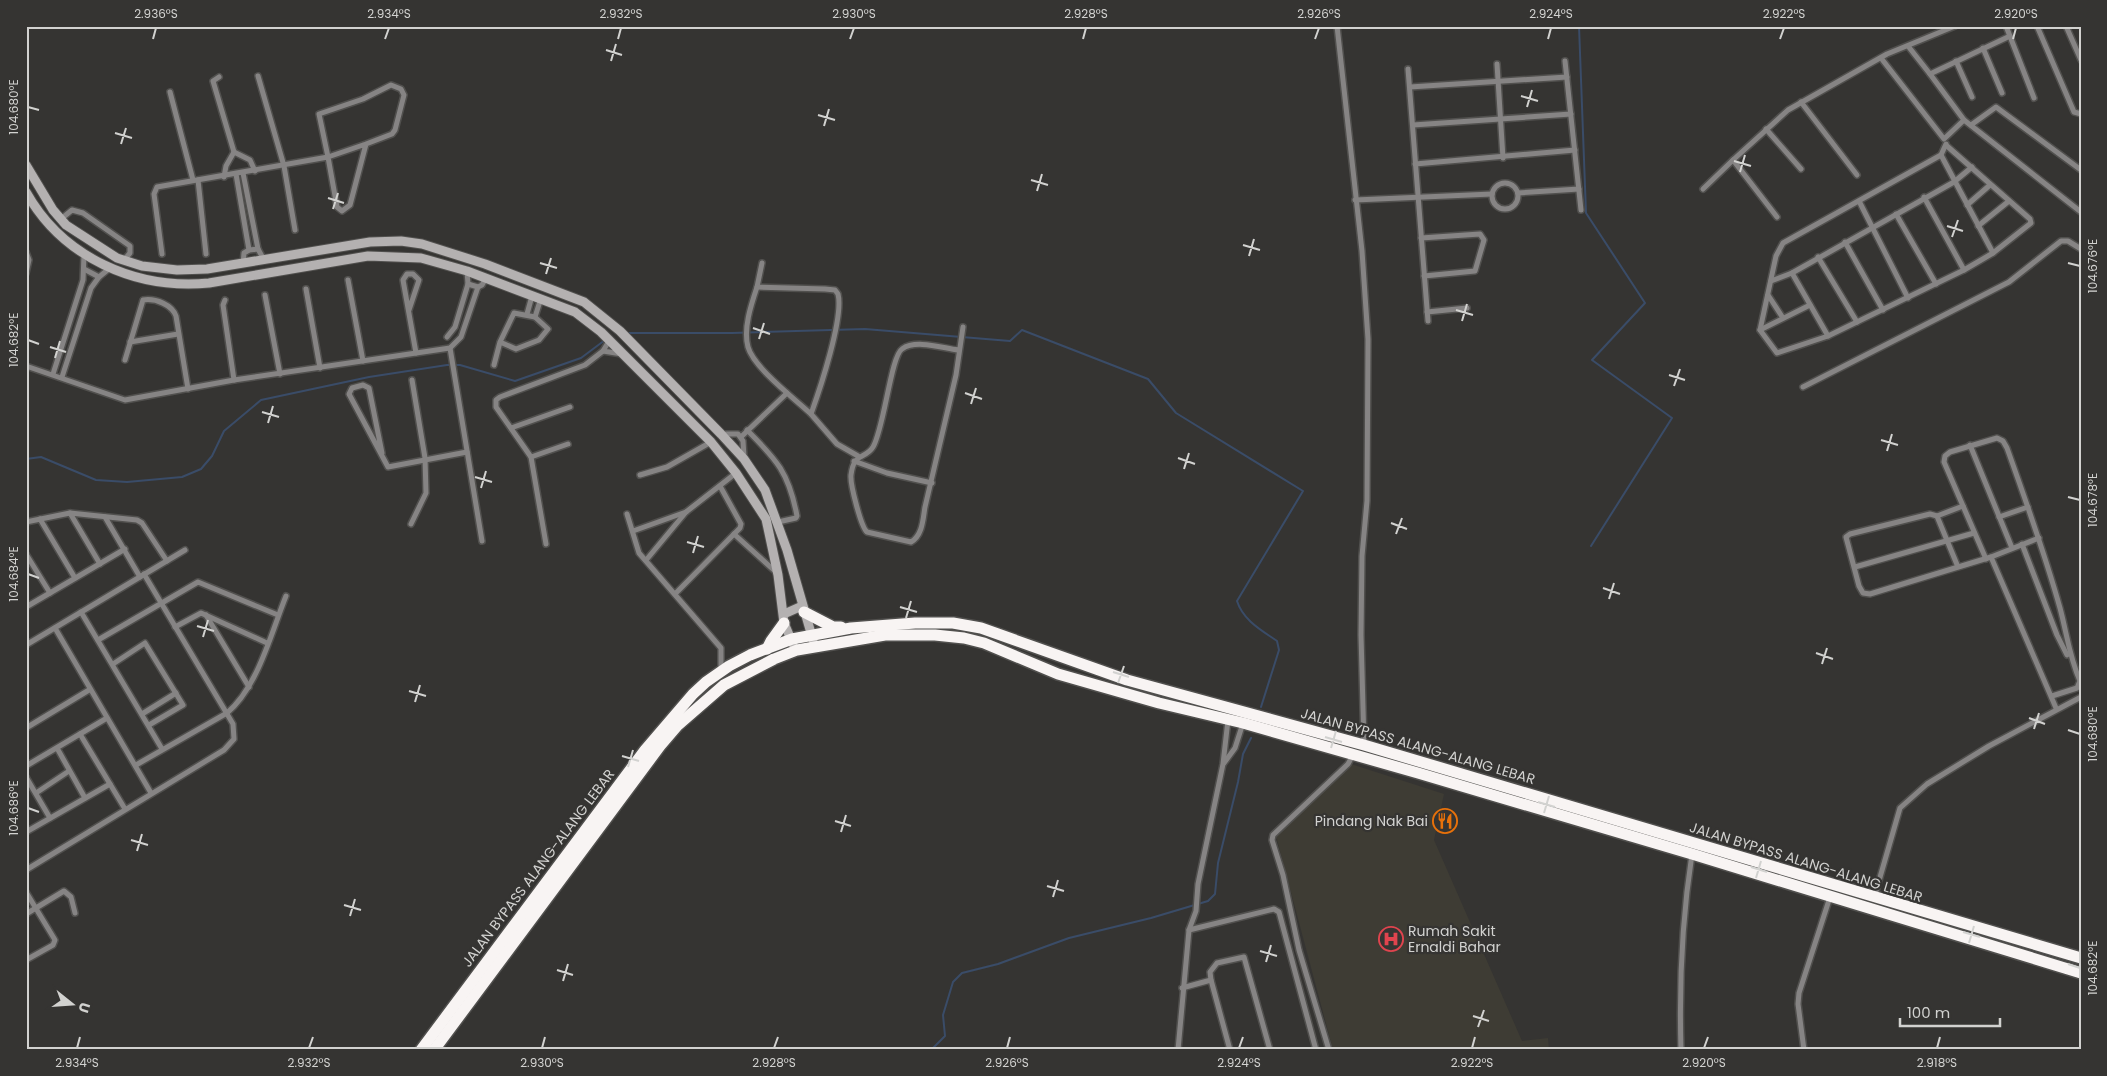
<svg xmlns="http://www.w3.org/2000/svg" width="2107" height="1076" viewBox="0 0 2107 1076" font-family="Poppins,sans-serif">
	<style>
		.built { fill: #3e3c34 }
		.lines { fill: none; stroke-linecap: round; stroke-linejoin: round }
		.stream { stroke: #3a4c68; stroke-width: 2 }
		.street-casing { stroke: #51504e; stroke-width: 8 }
		.secondary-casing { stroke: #51504e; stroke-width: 11 }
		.highway-casing { stroke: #51504e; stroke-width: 14 }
		.street { stroke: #868484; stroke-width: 5 }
		.secondary { stroke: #b4b1b1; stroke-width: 9 }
		.highway { stroke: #f8f4f3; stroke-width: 11 }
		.ticks { fill: none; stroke: #d2d2d0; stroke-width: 2 }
		.labels { text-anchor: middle; stroke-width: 4.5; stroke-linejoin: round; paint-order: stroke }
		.street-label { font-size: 14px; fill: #d2d2d0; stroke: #353432 }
		.poi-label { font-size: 14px; fill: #d2d2d0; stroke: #353432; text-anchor: end }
		.neatline { fill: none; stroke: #d2d2d0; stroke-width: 2 }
		.ticks-label { font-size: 12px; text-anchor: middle; fill: #d2d2d0 }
	</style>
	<rect width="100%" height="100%" fill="#353432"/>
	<path class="built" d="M1351 764 1444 794 1434 840 1522 1041 1548 1038 1549 1050H1333L1276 836Z"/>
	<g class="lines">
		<g class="stream">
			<path d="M1579 26 1586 213 1645 303 1592 360 1672 418 1591 546"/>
			<path d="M628 333H732L865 329 1010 341 1022 330 1148 379 1176 413 1303 491 1237 601C1243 620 1261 630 1277 641L1279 650 1261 707"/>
			<path d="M26 459 41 457 96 480 127 482 182 477 201 469 212 456 224 431 261 400 369 377 447 365H460L515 381 581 358 605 340"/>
			<path d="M931 1050 945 1036 943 1015 953 982 962 973 998 964 1069 938 1151 918 1208 901 1215 894 1218 863 1238 782 1243 754 1251 738"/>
		</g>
		<defs>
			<g id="street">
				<path d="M1337 26 1362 251 1368 339 1367 501 1362 556 1361 635 1364 744"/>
				<path d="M2006 26 2034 98"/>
				<path d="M2037 26 2074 112 2081 114"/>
				<path d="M2066 26 2081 60"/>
				<path d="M1908 46 1930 74 2010 36"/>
				<path d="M1983 48 2002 93"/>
				<path d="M1881 58 1944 139 1964 120 1930 74"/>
				<path d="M1565 61 1581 210"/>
				<path d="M1956 61 1972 97"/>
				<path d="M1497 64 1503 158"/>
				<path d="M1408 69 1428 321"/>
				<path d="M258 76 284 166 295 230"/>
				<path d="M219 77 213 81 234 152 250 160 255 171"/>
				<path d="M1410 87 1567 77"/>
				<path d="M170 92 193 180"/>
				<path d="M1801 102 1857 175"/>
				<path d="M1964 120 2081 212"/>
				<path d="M1413 125 1571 114"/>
				<path d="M1971 125 1996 107 2081 170"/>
				<path d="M1766 129 1801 169"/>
				<path d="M1946 144 1941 155 1993 253"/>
				<path d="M1941 155 1783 243 1776 256 1760 330 1777 353 1828 336 1964 270 1993 253 2031 223 2030 219 1947 146"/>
				<path d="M1415 164 1575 150"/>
				<path d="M243 173 258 249"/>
				<path d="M236 174 249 250"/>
				<path d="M224 177 226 166 234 152"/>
				<path d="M198 180 206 254"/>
				<circle cx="1505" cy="196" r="13"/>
				<path d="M1703 189 1733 160"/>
				<path d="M1518 193 1579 189"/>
				<path d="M1924 197 1964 270"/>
				<path d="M1355 200 1492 194"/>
				<path d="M1859 201 1908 298"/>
				<path d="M1967 205 1990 185"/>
				<path d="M1896 214 1936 284"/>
				<path d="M1777 217 1733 160 1788 110 1887 54 1955 26"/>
				<path d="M61 219 72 210 83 213 130 246V253L124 260"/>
				<path d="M1978 226 2009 201"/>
				<path d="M1421 238 1480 234 1484 240 1475 271 1424 276"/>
				<path d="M1845 242 1883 310"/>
				<path d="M26 252 29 260 26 273"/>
				<path d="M162 254 154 194 157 187 328 157 319 114 363 99 391 85 401 89 404 95 395 130 392 134 366 144 350 205 342 211 337 207 328 157 366 144"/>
				<path d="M1818 257 1857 322"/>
				<path d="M762 263 757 287 825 289 835 290 838 294C844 317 820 389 811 414L837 444 858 456"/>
				<path d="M243 264 244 253 249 250 258 249 264 260"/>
				<path d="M84 269 99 277"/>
				<path d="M467 271 468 284 478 287 482 285 486 278"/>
				<path d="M1792 273 1828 336"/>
				<path d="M348 280 363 361"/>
				<path d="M1771 281 1792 273 1954 182 1972 167"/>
				<path d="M757 287C751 305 743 329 748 347 754 368 795 399 811 414"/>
				<path d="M306 289 320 368"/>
				<path d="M265 295 280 374"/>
				<path d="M1768 295 1783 318"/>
				<path d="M225 300 223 305 234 380"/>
				<path d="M409 310 419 280 413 274H407L403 280 416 353"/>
				<path d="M1427 312 1467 308"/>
				<path d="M527 314 532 296"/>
				<path d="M535 317 541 298"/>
				<path d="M1760 330 1810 305"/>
				<path d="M447 337 455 327 468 284"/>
				<path d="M609 341 603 351 622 354"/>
				<path d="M130 342 178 334"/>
				<path d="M450 348 482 541"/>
				<path d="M958 350C942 348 916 339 902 349 891 356 884 429 873 447 865 460 854 451 851 475 850 484 861 527 867 532L911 542C923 535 923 518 925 507L956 375 963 327"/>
				<path d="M125 360 143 300C156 298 172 305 176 316L188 389"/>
				<path d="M494 365 500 342 514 313 535 317 548 329 539 340 516 349 500 342"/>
				<path d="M26 366 125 400 234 380 450 348 461 337 478 287"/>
				<path d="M53 374 83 280 84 255"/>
				<path d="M62 377 91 288 99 277 110 268"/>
				<path d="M1803 387 2009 282 2061 241H2068L2081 249"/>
				<path d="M511 428 570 407"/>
				<path d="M747 430C777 460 789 473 797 516L796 518 778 522"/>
				<path d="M722 434H738L743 441 744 457"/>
				<path d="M741 437 787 393"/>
				<path d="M1970 445 2012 548"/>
				<path d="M382 453 369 388 363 385 352 388 349 394 388 467 467 452"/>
				<path d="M531 457 568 444"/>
				<path d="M854 461 887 473 932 483"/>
				<path d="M640 475 667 467 711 442"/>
				<path d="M70 513 100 564"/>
				<path d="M627 514 639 553 721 648V669"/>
				<path d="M1937 516 1963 506"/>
				<path d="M105 517 140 577"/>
				<path d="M1999 517 2028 507"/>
				<path d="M40 519 75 578"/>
				<path d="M26 522 70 513 137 520 142 523 167 561"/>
				<path d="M411 524 426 493 425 458 412 380"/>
				<path d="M633 531 686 512"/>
				<path d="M734 534 776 572"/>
				<path d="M546 544 531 457 496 407V400L500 397 585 365 603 351"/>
				<path d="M2022 544 2057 635 2067 655"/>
				<path d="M26 554 50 593"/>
				<path d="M1991 557 2039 538"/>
				<path d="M647 559 686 512 736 473"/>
				<path d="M1986 559 1944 462 1945 456 1950 452 1997 438 2003 441 2007 448C2026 501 2045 554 2060 608 2067 634 2069 656 2080 681L2077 688 2052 696"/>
				<path d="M1855 567 1974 533"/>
				<path d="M1958 567 1939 521 1937 516 1930 514 1850 534 1846 537 1859 586 1863 593 1870 594 1991 557 2056 708"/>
				<path d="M675 594 740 528 741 524 720 486"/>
				<path d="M26 607 125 549"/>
				<path d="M81 612 162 749"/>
				<path d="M206 615 249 687"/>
				<path d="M175 627 201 613 267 643"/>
				<path d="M55 628 151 793"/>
				<path d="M98 640 198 582 278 615"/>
				<path d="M26 645 185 550"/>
				<path d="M113 664 145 643 183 705 149 725"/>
				<path d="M142 714 176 693"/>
				<path d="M26 728 89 690"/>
				<path d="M80 734 125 809"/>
				<path d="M57 748 85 798"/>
				<path d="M1224 763 1235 748 1243 723"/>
				<path d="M136 765 227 713C258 687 271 633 286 596"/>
				<path d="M26 766 107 718"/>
				<path d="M26 777 50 818"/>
				<path d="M36 793 69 771"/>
				<path d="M26 832 110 784"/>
				<path d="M26 870 224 750 234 739 233 724 144 574"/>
				<path d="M26 892 55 940 53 945 26 960"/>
				<path d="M1874 898 1900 808 1927 784 1989 746 2081 697"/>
				<path d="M26 914 64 891 71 897 75 913"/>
				<path d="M1189 930 1274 909 1279 912 1316 1050"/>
				<path d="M1211 980 1210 972 1217 963 1244 957 1270 1050"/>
				<path d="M1182 988 1211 980 1230 1050"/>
				<path d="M1178 1050 1189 930 1196 911 1198 884 1223 764 1228 720"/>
				<path d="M1329 1050 1299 950 1283 875 1272 840 1273 835 1348 764 1353 755"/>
				<path d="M1681 1050C1679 984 1682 919 1692 854"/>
				<path d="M1804 1050 1798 1004 1799 993 1830 897"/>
			</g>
			<g id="secondary">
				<path d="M26 165 53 210 66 225 117 258 142 266 177 270 207 269 370 242 401 241 422 244 485 264 584 302 620 331 721 434 744 459 765 490 787 550 813 640"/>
				<path d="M26 192C63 258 136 290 209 283L368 256 421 258 467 271 575 312 601 332 711 442 736 473 766 519 778 575 784 623 793 644"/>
				<path d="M784 614 802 606"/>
			</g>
			<g id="highway">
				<path d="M804 612 833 627H841"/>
				<path d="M767 649 771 641 784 623"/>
				<path d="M421 1050 645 750 693 694 706 682 729 666 750 655 792 639 851 628 915 623H953L981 628 1127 680 1364 745 2081 958"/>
				<path d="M434 1050 660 746 678 725 724 685 774 659 797 650 885 635H935L964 638 984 643 1058 674 1159 703 1243 723 1418 773 1692 854 2081 973"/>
			</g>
		</defs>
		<use href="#street" class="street-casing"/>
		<use href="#secondary" class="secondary-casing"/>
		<use href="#highway" class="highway-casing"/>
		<use href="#street" class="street"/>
		<use href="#secondary" class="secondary"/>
		<use href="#highway" class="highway"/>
	</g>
	<path class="ticks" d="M153 39 156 28M385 39 389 28M618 39 621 28M850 39 854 28M1083 39 1086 28M1315 39 1319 28M1548 39 1551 28M1780 39 1784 28M2013 39 2016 28M606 50 622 55M611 61 616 44M1521 96 1538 101M28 107 39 110M1527 107 1532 90M818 115 835 120M824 126 829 109M115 133 132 138M121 144 126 128M1734 161 1751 166M1740 172 1745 155M1031 180 1048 185M1037 191 1042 174M328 198 344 203M333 209 338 193M1947 226 1963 231M1952 237 1958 220M1243 245 1260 250M1249 256 1254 239M540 263 557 268M2068 263 2080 266M546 274 551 258M1456 310 1473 315M1462 321 1467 304M753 328 770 334M759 339 764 323M28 340 39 344M50 347 66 352M55 358 60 341M1669 375 1685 380M1674 386 1680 369M965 393 982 399M971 404 976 388M262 412 279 417M268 423 273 406M1881 440 1898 445M1887 451 1892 434M1178 458 1195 464M1184 469 1189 453M475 477 492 482M481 488 486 471M2068 497 2080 500M1391 523 1407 529M1396 534 1402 518M687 542 704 547M693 553 698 536M28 574 39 578M1603 588 1620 594M1609 599 1614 583M900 607 917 612M906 618 911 601M197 626 214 631M203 637 208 620M1816 653 1833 659M1822 664 1827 648M1113 672 1129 677M1118 683 1124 666M409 691 426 696M415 702 420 685M2029 718 2045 724M2034 729 2039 713M2068 730 2080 734M1325 737 1342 742M1331 748 1336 731M622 756 639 761M628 767 633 750M1538 802 1555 807M28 808 39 812M1544 813 1549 796M835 821 851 826M841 832 846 815M131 840 148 845M137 851 142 834M1751 867 1767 872M1756 878 1761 861M1047 886 1064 891M1053 897 1058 880M344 905 361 910M350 916 355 899M1963 932 1980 937M1969 943 1974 926M1260 951 1277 956M1266 962 1271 945M2068 964 2080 968M557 970 573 975M563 981 568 964M1473 1016 1489 1021M1478 1027 1484 1010M77 1048 80 1037M309 1048 313 1037M542 1048 545 1037M774 1048 778 1037M1007 1048 1010 1037M1239 1048 1243 1037M1472 1048 1475 1037M1704 1048 1708 1037M1937 1048 1940 1037"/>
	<defs>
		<symbol id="restaurant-ring" viewBox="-11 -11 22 22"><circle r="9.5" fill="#353432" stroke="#e8710a" stroke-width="1.5"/><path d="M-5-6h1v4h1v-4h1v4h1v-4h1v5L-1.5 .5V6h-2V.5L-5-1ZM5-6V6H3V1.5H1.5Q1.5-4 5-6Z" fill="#e8710a"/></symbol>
		<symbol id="hospital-ring" viewBox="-11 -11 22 22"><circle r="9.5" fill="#353432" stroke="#e0444e" stroke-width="1.5"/><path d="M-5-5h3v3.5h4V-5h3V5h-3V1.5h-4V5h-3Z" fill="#e0444e"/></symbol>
	</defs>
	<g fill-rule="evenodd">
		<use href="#restaurant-ring" x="1431" y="807" width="28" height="28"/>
		<use href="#hospital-ring" x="1377" y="925" width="28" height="28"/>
	</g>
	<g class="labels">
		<g class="street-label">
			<text transform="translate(1418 746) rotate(16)" y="5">JALAN BYPASS ALANG-ALANG LEBAR</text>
			<text transform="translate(1806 862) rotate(17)" y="5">JALAN BYPASS ALANG-ALANG LEBAR</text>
			<text transform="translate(538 868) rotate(-53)" y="5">JALAN BYPASS ALANG-ALANG LEBAR</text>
		</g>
		<g class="poi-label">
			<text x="1428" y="826">Pindang Nak Bai</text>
			<text x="1408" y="936" text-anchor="start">Rumah Sakit<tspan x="1408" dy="16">Ernaldi Bahar</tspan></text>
		</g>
	</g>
	<rect width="2107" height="1076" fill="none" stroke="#353432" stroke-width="55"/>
	<g transform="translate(72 1004) rotate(107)" stroke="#353432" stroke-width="4" paint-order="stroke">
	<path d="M0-4L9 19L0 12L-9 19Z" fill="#d2d2d0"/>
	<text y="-8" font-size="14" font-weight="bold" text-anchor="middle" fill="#d2d2d0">U</text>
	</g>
	<path d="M1900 1018v8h100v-8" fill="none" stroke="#d2d2d0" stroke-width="2.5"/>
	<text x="1907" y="1018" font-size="15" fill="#d2d2d0" stroke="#353432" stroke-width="4" paint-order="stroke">100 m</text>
	<rect x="28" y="28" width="2052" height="1020" class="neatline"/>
	<g class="ticks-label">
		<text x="156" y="18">2.936°S</text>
		<text x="389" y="18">2.934°S</text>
		<text x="621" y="18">2.932°S</text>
		<text x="854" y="18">2.930°S</text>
		<text x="1086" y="18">2.928°S</text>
		<text x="1319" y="18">2.926°S</text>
		<text x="1551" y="18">2.924°S</text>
		<text x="1784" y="18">2.922°S</text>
		<text x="2016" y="18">2.920°S</text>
		<text transform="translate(14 107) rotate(-90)" y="4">104.680°E</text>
		<text transform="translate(2093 266) rotate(-90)" y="4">104.676°E</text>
		<text transform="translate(14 340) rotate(-90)" y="4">104.682°E</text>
		<text transform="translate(2093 500) rotate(-90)" y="4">104.678°E</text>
		<text transform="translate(14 574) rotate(-90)" y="4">104.684°E</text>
		<text transform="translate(2093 734) rotate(-90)" y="4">104.680°E</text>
		<text transform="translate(14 808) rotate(-90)" y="4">104.686°E</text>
		<text transform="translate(2093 968) rotate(-90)" y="4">104.682°E</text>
		<text x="77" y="1067">2.934°S</text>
		<text x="309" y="1067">2.932°S</text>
		<text x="542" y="1067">2.930°S</text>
		<text x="774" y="1067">2.928°S</text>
		<text x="1007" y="1067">2.926°S</text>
		<text x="1239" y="1067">2.924°S</text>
		<text x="1472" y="1067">2.922°S</text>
		<text x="1704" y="1067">2.920°S</text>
		<text x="1937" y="1067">2.918°S</text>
	</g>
</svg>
